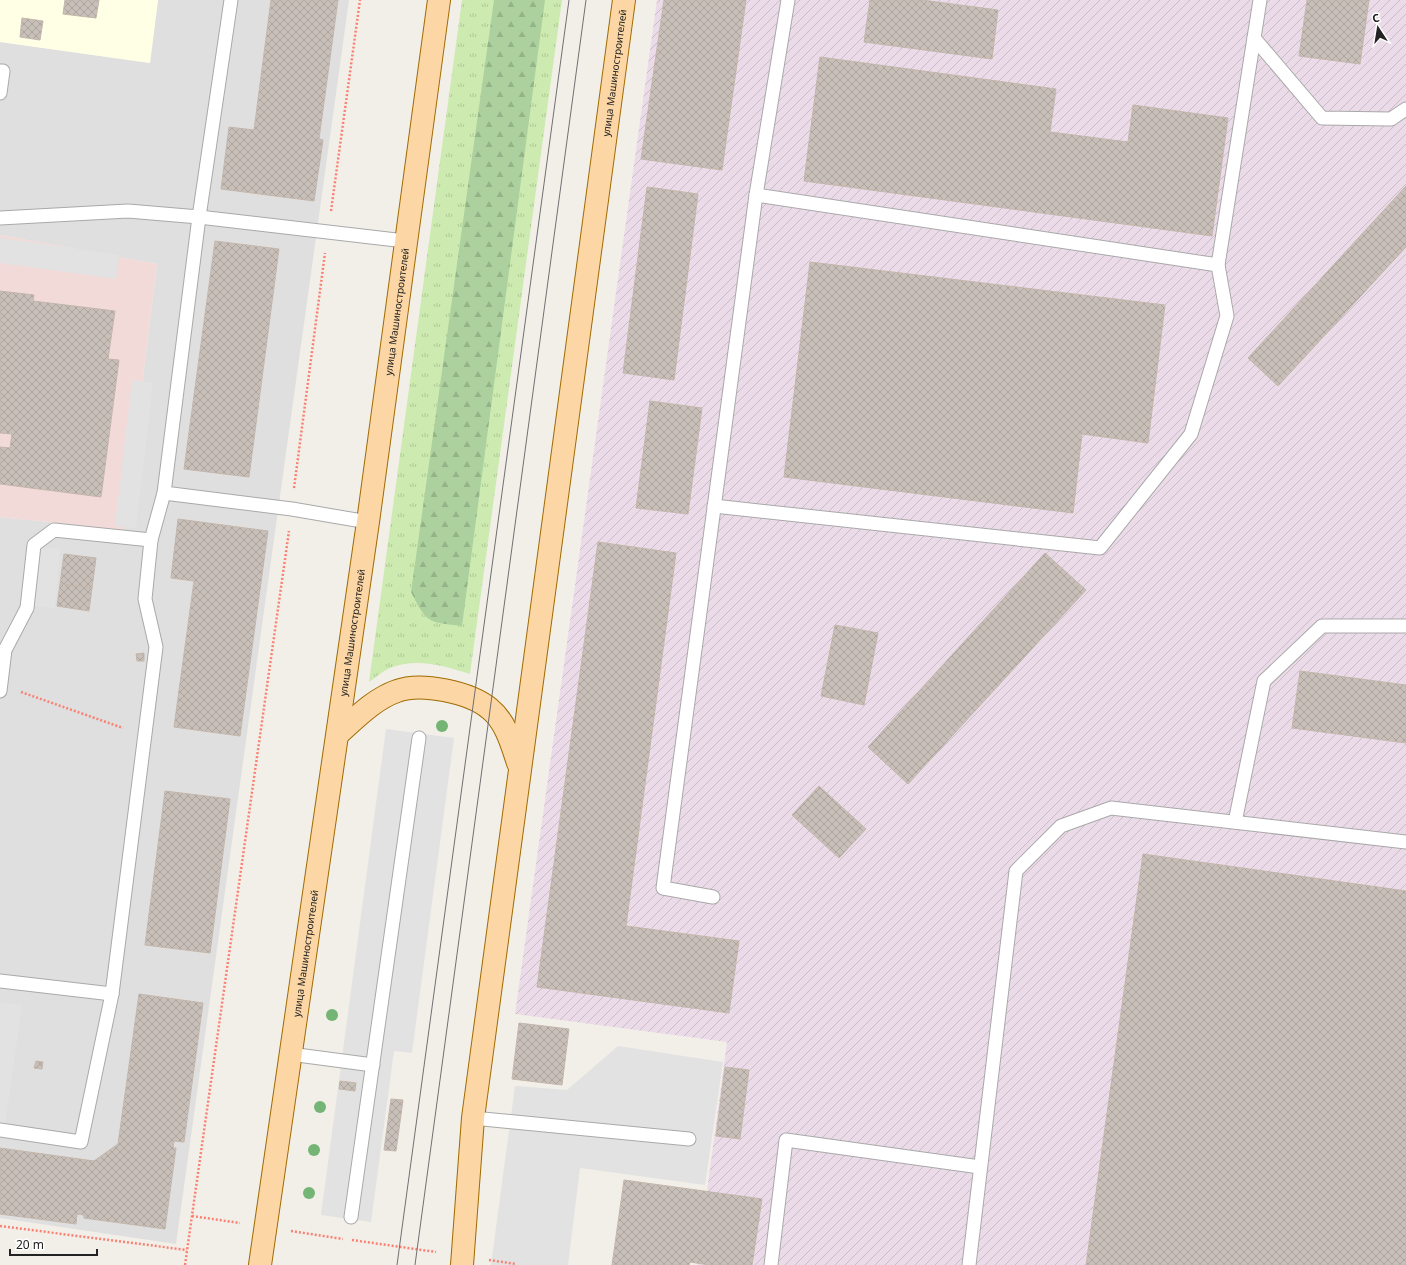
<svg xmlns="http://www.w3.org/2000/svg" width="1406" height="1265" viewBox="0 0 1406 1265" font-family="'Noto Sans',sans-serif">
	<style>
		.residential { fill: #e0dfdf }
		.commercial { fill: #f2dad9 }
		.industrial { fill: url(#industrial-furrows) }
		.education { fill: #ffffe5 }
		.grass { fill: url(#grass-tufts) }
		.forest { fill: url(#forest-firs) }
		.parking { fill: #e2e2e2 }
		.building { fill: url(#building-cross-hatch); stroke: #c4b6ab }
		.lines { fill: none; stroke-linecap: round; stroke-linejoin: round }
		.lane-casing { stroke: #a9a9a9; stroke-width: 15 }
		.primary-casing { stroke: #a06b00; stroke-width: 24 }
		.path { stroke: #fa8072; stroke-width: 2.5; stroke-dasharray: 2 2; stroke-linecap: butt }
		.lane { stroke: #fff; stroke-width: 13 }
		.primary { stroke: #fcd6a4; stroke-width: 22 }
		.tram { stroke: #707070; stroke-width: 1 }
		.tree { fill: #74b475 }
		.labels { text-anchor: middle; stroke-width: 3; stroke-linejoin: round; paint-order: stroke }
		.street-label { font-size: 10px; fill: #222; stroke: #fff }
	</style>
	<defs>
		<pattern id="industrial-furrows" width="10" height="10" patternUnits="userSpaceOnUse"><rect width="10" height="10" fill="#ebdbe8"/><path d="M-1 1l2-2M0 10L10 0M9 11l2-2" fill="none" stroke="#c9bcc7"/></pattern>
		<pattern id="grass-tufts" width="24" height="20" patternUnits="userSpaceOnUse"><rect width="24" height="20" fill="#cdebb0"/><path d="M3 7l-1-3M5 7V3M7 7l1-3M15 17l-1-3M17 17v-4M19 17l1-3" fill="none" stroke="#b0c997"/></pattern>
		<pattern id="forest-firs" width="22" height="20" patternUnits="userSpaceOnUse"><rect width="22" height="20" fill="#add19e"/><path d="M5 1l3.5 6h-7zM16 11l3.5 6h-7z" fill="#95b388"/></pattern>
		<pattern id="building-cross-hatch" width="8" height="8" patternUnits="userSpaceOnUse"><rect width="8" height="8" fill="#c7bfb8"/><path d="M0 0l8 8M0 8l8-8" fill="none" stroke="#aba49e"/></pattern>
	</defs>
	<rect width="100%" height="100%" fill="#f2efe9"/>
	<path class="residential" d="M158 0H349L176 1244 0 1218V517L124 530 157 264 0 235V42L150 63Z"/>
	<path class="commercial" d="M0 235 157 264 124 530 0 517Z"/>
	<path class="industrial" d="M657 0H1406V1265H697L727 1042 515 1014Z"/>
	<path class="education" d="M0 0H158L150 63 0 42Z"/>
	<path class="grass" d="M462 0H562L470 674C445 666 416 657 390 668 383 671 376 677 369 682Z"/>
	<path class="forest" d="M494 0H545L462 626C428 622 427 624 411 592Z"/>
	<g class="parking">
		<path d="M0 238 119 255 116 279 0 263Z"/>
		<path d="M132 380 153 383 136 528 115 526Z"/>
		<path d="M40 547 60 549 55 608 34 606Z"/>
		<path d="M386 729 454 738 412 1053 394 1051 371 1222 321 1215Z"/>
		<path d="M0 1002 22 1005 5 1126 0 1125Z"/>
		<path d="M618 1046 723 1062 705 1185 580 1168 568 1265H491L515 1086 567 1090Z"/>
	</g>
	<g class="building">
		<path d="M65 0H99L96 18 63 14Z"/>
		<path d="M271 0H338L319 139 323 140 314 201 221 189 229 127 254 130Z"/>
		<path d="M664 0H746L722 170 641 159Z"/>
		<path d="M870 0H922L998 10 992 59 864 42Z"/>
		<path d="M1307 0H1369L1360 64 1299 56Z"/>
		<path d="M22 18 43 21 40 40 20 37Z"/>
		<path d="M820 57 1056 89 1050 132 1128 142 1133 105 1228 118 1212 236 804 181Z"/>
		<path d="M1406 186V247L1278 386 1248 358Z"/>
		<path d="M647 187 698 194 674 380 623 373Z"/>
		<path d="M215 241 279 249 249 477 184 469Z"/>
		<path d="M810 262 1165 305 1148 443 1082 434 1073 513 784 477Z"/>
		<path d="M0 291 34 295 33 301 115 311 108 359 119 360 101 497 0 484V447L10 448 12 434 0 433Z"/>
		<path d="M650 401 702 408 688 514 636 508Z"/>
		<path d="M178 519 268 531 240 736 174 727 194 581 171 578Z"/>
		<path d="M598 542 676 553 626 926 739 941 729 1013 537 987Z"/>
		<path d="M1045 553 1086 590 908 784 868 747Z"/>
		<path d="M64 554 96 558 92 588 60 584Z"/>
		<path d="M60 584 92 588 89 611 57 606Z"/>
		<path d="M835 625 878 633 864 705 821 696Z"/>
		<path d="M144 653V661H137L136 654Z"/>
		<path d="M1300 671 1406 685V743L1292 728Z"/>
		<path d="M819 786 866 829 839 858 792 815Z"/>
		<path d="M165 791 230 799 210 953 145 945Z"/>
		<path d="M1143 854 1406 891V1265H1086Z"/>
		<path d="M139 994 203 1003 184 1142 174 1141 173 1148H176L165 1229 84 1218V1215L77 1214 76 1224 0 1214V1148L94 1161 118 1144Z"/>
		<path d="M519 1023 569 1029 562 1085 512 1079Z"/>
		<path d="M36 1061 43 1062 42 1069 34 1068Z"/>
		<path d="M725 1067 749 1070 740 1139 716 1136Z"/>
		<path d="M340 1081 356 1083 355 1091 339 1089Z"/>
		<path d="M391 1099 403 1100 396 1151 384 1150Z"/>
		<path d="M624 1180 762 1199 752 1265H709L690 1262 689 1265H612Z"/>
	</g>
	<g class="lines">
		<defs>
			<g id="lane">
				<path d="M1254 38 1322 118 1391 119 1406 109"/>
				<path d="M0 71H3L0 93"/>
				<path d="M756 195 1218 265"/>
				<path d="M0 218 128 211 199 217 405 241"/>
				<path d="M164 493 292 509 368 522"/>
				<path d="M714 506 1100 548 1191 434 1227 316 1218 265 1260 0"/>
				<path d="M0 691 5 650 27 608 34 545 54 530 151 540"/>
				<path d="M1235 822 1264 681 1322 626H1406"/>
				<path d="M713 897 663 888 756 195 788 0"/>
				<path d="M0 981 112 994 156 647 145 599 151 540 164 493 199 217 231 0"/>
				<path d="M290 1054 373 1065"/>
				<path d="M473 1118 689 1139"/>
				<path d="M0 1130 81 1142 112 994"/>
				<path d="M351 1217 419 738"/>
				<path d="M771 1265 786 1140 980 1167"/>
				<path d="M969 1265 1016 871 1061 826 1111 808 1406 842"/>
			</g>
			<g id="primary">
				<path d="M338 734C356 718 374 699 397 691 421 682 470 692 490 709 506 722 512 745 518 763"/>
				<path id="s1" d="M260 1265 368 522 439 0"/>
				<path id="s2" d="M462 1265 473 1118 624 0"/>
			</g>
		</defs>
		<use href="#lane" class="lane-casing"/>
		<use href="#primary" class="primary-casing"/>
		<g class="path">
			<path d="M331 211 360 0"/>
			<path d="M294 488 325 253"/>
			<path d="M21 692 123 728"/>
			<path d="M192 1216 240 1223"/>
			<path d="M0 1226 187 1250"/>
			<path d="M291 1231 343 1239"/>
			<path d="M352 1240 436 1252"/>
			<path d="M489 1260 516 1264"/>
			<path d="M185 1265 289 531"/>
		</g>
		<use href="#lane" class="lane"/>
		<use href="#primary" class="primary"/>
		<g class="tram">
			<path d="M397 1265 569 0"/>
			<path d="M415 1265 586 0"/>
		</g>
	</g>
	<g class="tree">
		<circle cx="442" cy="726" r="6"/>
		<circle cx="332" cy="1015" r="6"/>
		<circle cx="320" cy="1107" r="6"/>
		<circle cx="314" cy="1150" r="6"/>
		<circle cx="309" cy="1193" r="6"/>
	</g>
	<g class="labels">
		<g class="street-label">
			<text dy="4" stroke="none"><textPath href="#s2" startOffset="1202">улица Машиностроителей</textPath></text>
			<text dy="4" stroke="none"><textPath href="#s1" startOffset="963">улица Машиностроителей</textPath></text>
			<text dy="4" stroke="none"><textPath href="#s1" startOffset="639">улица Машиностроителей</textPath></text>
			<text dy="4" stroke="none"><textPath href="#s1" startOffset="315">улица Машиностроителей</textPath></text>
		</g>
	</g>
	<g transform="translate(1378 28) rotate(348)" stroke="#ffffff" stroke-width="3" paint-order="stroke">
	<path d="M0-3L7 15L0 10L-7 15Z" fill="#222222"/>
	<text y="-6" font-size="11" font-weight="bold" text-anchor="middle" fill="#222222">С</text>
	</g>
	<path d="M10 1249v6h87v-6" fill="none" stroke="#222222" stroke-width="2"/>
	<text x="16" y="1249" font-size="12" fill="#222222" stroke="#ffffff" stroke-width="3" paint-order="stroke">20 m</text>
</svg>
